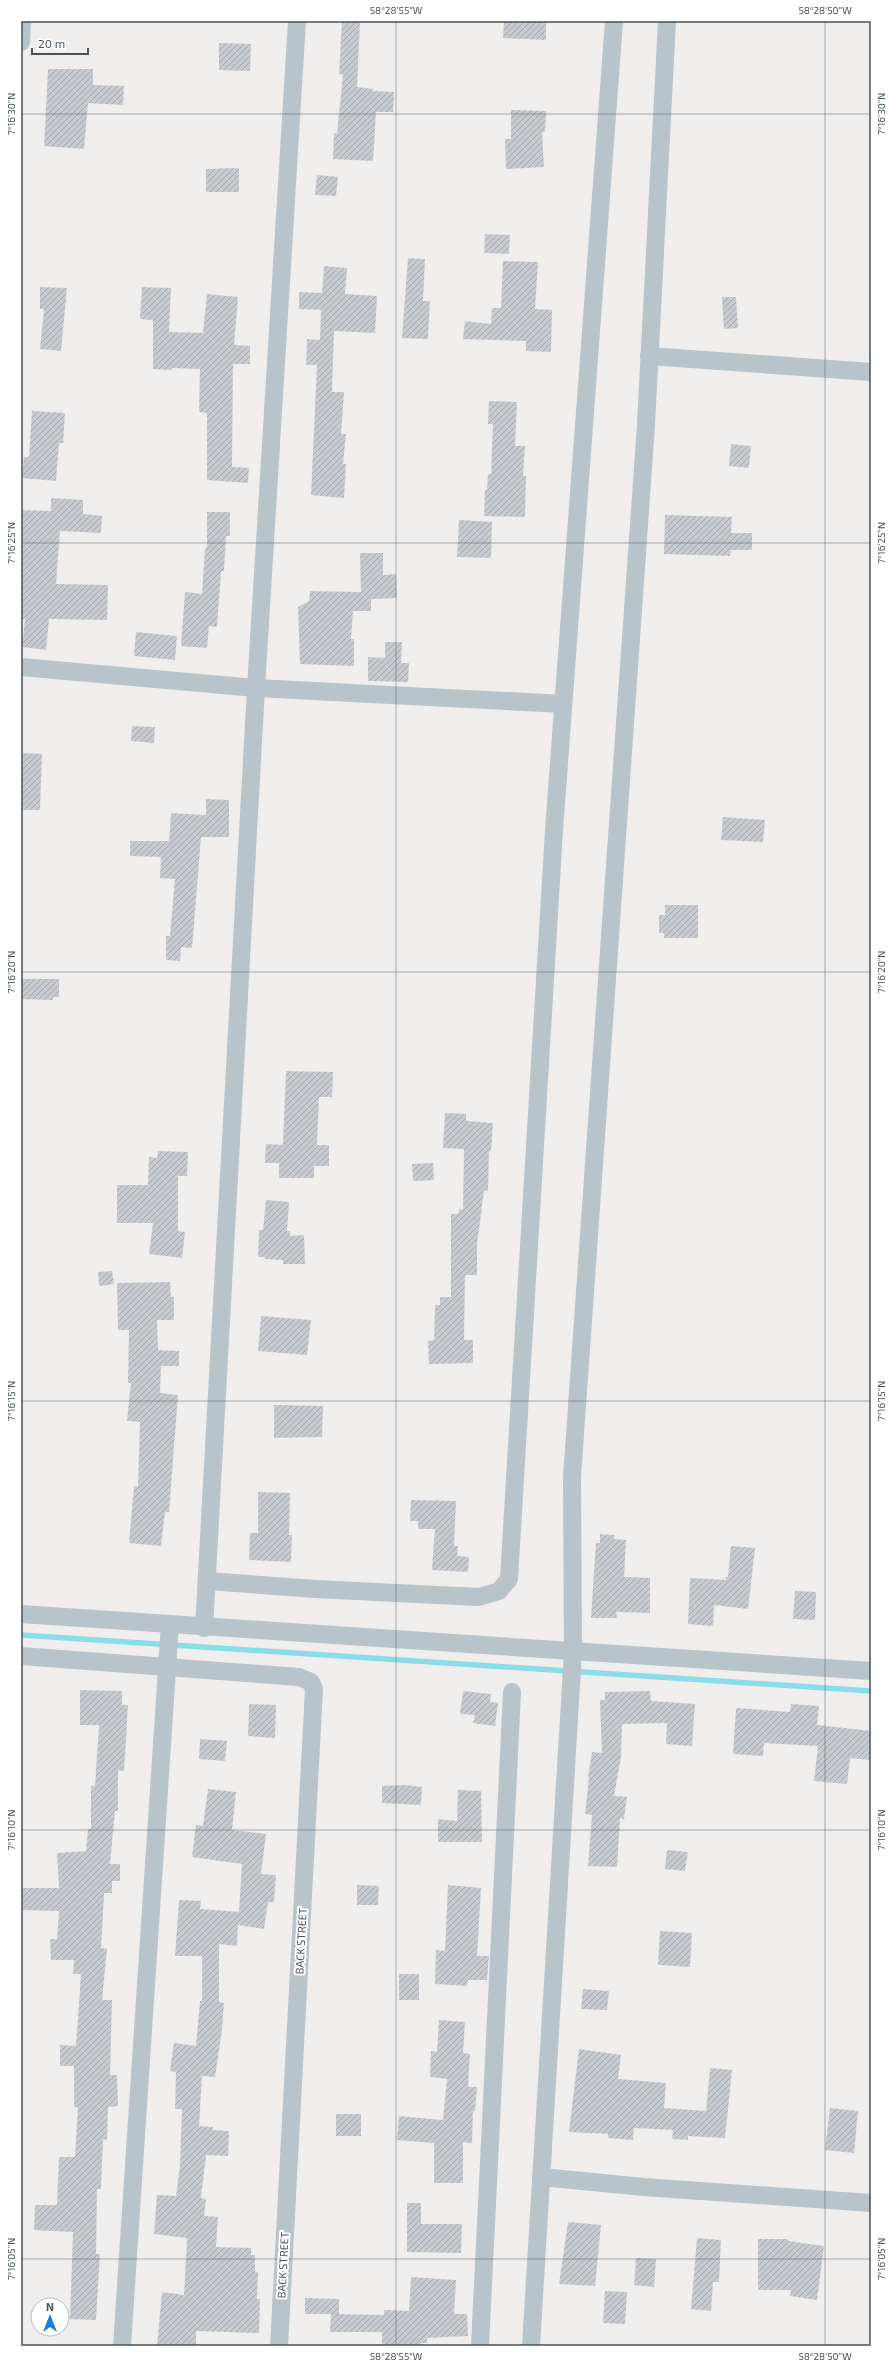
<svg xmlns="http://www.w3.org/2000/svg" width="892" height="2367" viewBox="0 0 892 2367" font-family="'Exo 2',sans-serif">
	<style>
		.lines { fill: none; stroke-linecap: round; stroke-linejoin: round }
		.stream { stroke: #8adcea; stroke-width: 5.5 }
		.building { fill: url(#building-hatch) }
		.street { stroke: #b9c3ca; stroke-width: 18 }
		.ticks { fill: none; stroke: #46525a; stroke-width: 1; stroke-opacity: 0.45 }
		.labels { text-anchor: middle; stroke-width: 4; stroke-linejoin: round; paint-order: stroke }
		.street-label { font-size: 11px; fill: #46525a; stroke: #fff }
		.neatline { fill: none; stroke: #46525a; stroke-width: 1.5 }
		.ticks-label { font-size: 10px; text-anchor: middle; fill: #46525a }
	</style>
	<defs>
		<pattern id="building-hatch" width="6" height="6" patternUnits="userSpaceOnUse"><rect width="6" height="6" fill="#c7cbd0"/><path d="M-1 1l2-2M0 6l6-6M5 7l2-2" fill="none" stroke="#a3a7ac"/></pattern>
	</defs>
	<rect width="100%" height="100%" fill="#f0eded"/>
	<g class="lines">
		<path class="stream" d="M21 1635 871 1691"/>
	</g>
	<g class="building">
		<path d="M342 21H360L357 87 373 89 372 91 394 92 393 112H376L373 161 333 159 334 133 337 134 343 75 339 74Z"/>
		<path d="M504 21H546V40L503 38Z"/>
		<path d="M219 43 251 44 250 71 219 70Z"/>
		<path d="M48 69H93V85L124 86 123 105 88 103 84 149 44 146Z"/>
		<path d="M511 110 546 111 545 132H542L544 167 506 169 505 139H511Z"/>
		<path d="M239 168V192H206V169Z"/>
		<path d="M317 175 338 177 336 196 315 195Z"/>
		<path d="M485 234 510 235 509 254 484 253Z"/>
		<path d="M408 258 425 259 423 301H430L428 339 402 338Z"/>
		<path d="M503 261 538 262 535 309 552 310 551 352 526 351V341L463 339 465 321 491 324 492 308H501Z"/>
		<path d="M324 266 347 268 345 294 377 296 375 333 334 331 332 392H344L341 434H346L343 464H346L344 498 311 495 317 365H306L307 339 320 340 321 310 299 309V292L322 293Z"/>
		<path d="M40 287 67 288 61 351 40 349 44 309H40Z"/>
		<path d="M142 287 171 288 169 332 203 333 207 294 238 297 234 345 250 346V364H233L232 467 249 468 248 483 207 480V413L199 412 200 369 172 368 171 370 153 369V320L140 319Z"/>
		<path d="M722 297H736L738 328 724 329Z"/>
		<path d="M489 401 517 402 515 446H525L523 476H526L525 517 484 516 485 490H487L488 474H491L493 424H488Z"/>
		<path d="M32 411 65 413 63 443H59L56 481 22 478 24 457H29Z"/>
		<path d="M731 444 751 446 749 468 729 466Z"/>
		<path d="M51 498 83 500V514L102 516 101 533 60 531 56 584 108 585 107 620 49 619 46 650 22 647 25 619H21V510L51 511Z"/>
		<path d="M207 512H230V536H226L224 571H221L217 627 209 626 207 648 181 646 185 592 202 594 205 548H207Z"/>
		<path d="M665 515 732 517 731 533H752V550H731L730 556 664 554Z"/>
		<path d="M459 520 492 522 491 558 457 557Z"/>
		<path d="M360 553H383V575L396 574 397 598 371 599V611H353L351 639H354V666L300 664 298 607 309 601 310 591 361 592Z"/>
		<path d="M136 632 177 636 175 660 134 656Z"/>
		<path d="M385 642H402L401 663H409L408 682 368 681V657L385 658Z"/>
		<path d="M132 726 155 727 154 743 131 741Z"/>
		<path d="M21 753 42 754 40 810H21Z"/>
		<path d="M206 799 229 800V837H201L192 948 181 947 180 961 166 960V936H170L175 879 160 878 161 857 130 856V841H169L171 813 206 815Z"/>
		<path d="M723 817 765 820 763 842 721 840Z"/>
		<path d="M665 905H698V938H664V933H659V915H665Z"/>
		<path d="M21 979H59V997H53V1000L21 999Z"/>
		<path d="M286 1071 333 1072 332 1097H319L317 1145H329V1166H314V1178H279V1163H265L266 1144 283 1145Z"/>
		<path d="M445 1113 466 1114V1121L493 1123 491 1151H489L488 1191 484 1190 477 1245V1275H465L464 1340H473V1363L429 1364 428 1341 434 1340 435 1305H440V1297H451V1214H458L459 1209H463L464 1149 443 1148Z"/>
		<path d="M158 1151 188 1152 187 1176H178V1231L185 1232 182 1258 149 1254 153 1223H117V1185H148L149 1157 157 1158Z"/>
		<path d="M433 1163 434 1180 413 1181 412 1164Z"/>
		<path d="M266 1200 289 1202 287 1231H290V1236L304 1235 305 1264H283V1260L265 1259V1257H258L259 1230H263Z"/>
		<path d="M112 1271 114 1284 99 1286 98 1272Z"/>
		<path d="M170 1282 171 1297H174V1320H157L158 1350 179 1351V1366H161L160 1393 178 1395 169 1512H165L161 1546 129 1543 134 1486 138 1487 140 1422 127 1421 131 1383H128L129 1330H118L117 1283Z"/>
		<path d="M261 1316 311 1320 307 1355 258 1351Z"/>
		<path d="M274 1405 323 1406 322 1437 274 1438Z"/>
		<path d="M258 1492 290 1493 289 1535H292L291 1562 249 1560 250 1533H258Z"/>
		<path d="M411 1500 456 1501 454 1546H458L457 1556 469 1557 468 1572 432 1570 435 1529H418V1521H410Z"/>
		<path d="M600 1534 615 1535 614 1539 626 1540 624 1577 650 1578V1613L616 1612 617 1618H591L596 1543H600Z"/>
		<path d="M731 1546 755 1548 748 1609 714 1605 713 1626 688 1624 690 1578 726 1580V1577H728Z"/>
		<path d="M795 1591 816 1592 815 1620 793 1619Z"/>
		<path d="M80 1690 122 1691V1705H128L124 1771 118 1770V1811H115L110 1864H120V1881H112V1893H104L101 1948 107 1949 102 2000H112L110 2075H117L118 2106 108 2107 107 2140 103 2139 101 2189H97L96 2254H100L96 2320 70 2319 73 2232 34 2230 35 2205H57L59 2157H75L78 2107H74V2066H60V2045L76 2046 81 1974H73L74 1960H51L50 1939H57L59 1911 21 1910V1888H59L57 1853 86 1851 88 1829H91V1786H95L99 1725H80Z"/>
		<path d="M463 1691 491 1694 490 1702 498 1703 495 1726 473 1723 475 1715 460 1714Z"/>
		<path d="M650 1691 651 1701 695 1704 692 1746 666 1744 667 1723 622 1724 621 1757 614 1796 627 1797 624 1819 620 1818 617 1867 588 1866 592 1815 585 1814 589 1778 588 1777 592 1752 602 1753 600 1700H605V1692Z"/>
		<path d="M249 1704 276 1705 275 1738 248 1736Z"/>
		<path d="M791 1704 819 1706 817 1725 871 1731V1760L850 1758 847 1784 814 1781 818 1746 764 1743 763 1756 733 1754 736 1708 790 1712Z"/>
		<path d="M200 1739 227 1741 225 1761 199 1759Z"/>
		<path d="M405 1785 422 1787 421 1805 382 1803V1786Z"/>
		<path d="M208 1789 236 1792 232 1830 266 1834 261 1874 276 1875 274 1902H268L264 1929 238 1925 237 1946 219 1944V2002L224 2003 222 2030 215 2077 202 2076 199 2126 213 2127V2130L229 2131 228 2156 206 2155 201 2198 206 2199 204 2216 218 2217 216 2247 251 2248V2255H255V2272H258L257 2299H260L259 2333 196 2331V2346H157L162 2292 184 2295 187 2238 154 2234 157 2195 176 2196 180 2166 182 2109H175L176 2072 170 2071 174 2043 196 2046 200 2001H202V1956H175L179 1900 201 1901 200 1909 239 1912 242 1864 192 1857 196 1825 203 1826Z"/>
		<path d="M458 1790 481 1791 482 1842H438V1819L457 1821Z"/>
		<path d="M667 1850 688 1852 685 1871 665 1869Z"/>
		<path d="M357 1885 379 1886 378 1905H357Z"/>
		<path d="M448 1885 481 1888 477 1956H489L487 1980H468L467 1986 435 1984 436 1950 445 1951Z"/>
		<path d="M660 1931 692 1933 690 1967 658 1965Z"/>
		<rect x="399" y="1974" width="20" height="26"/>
		<path d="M583 1989 609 1991 607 2010 581 2009Z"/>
		<path d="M439 2020 465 2022 463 2053 470 2054 468 2087H477L475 2111H473L472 2143 463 2142V2183H434V2143L397 2140 399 2116 443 2120 447 2079 430 2077 431 2051 437 2052Z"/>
		<path d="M579 2049 621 2055 618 2079 666 2083 664 2108 706 2111 710 2068 732 2070 725 2138 688 2136V2140L672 2139 673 2130 634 2128 633 2140 608 2138V2134L569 2132Z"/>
		<path d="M830 2108 858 2111 854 2153 825 2150Z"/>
		<rect x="336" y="2114" width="25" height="22"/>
		<path d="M407 2203H421V2224H462L461 2253 407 2252Z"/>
		<path d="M568 2222 601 2225 595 2286 559 2284Z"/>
		<path d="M697 2238 721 2240 719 2282H713L711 2311 691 2309Z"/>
		<path d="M758 2239H788V2241L824 2246 817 2300 790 2296 791 2290H758Z"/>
		<path d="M636 2258 656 2259 654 2287 634 2285Z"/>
		<path d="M411 2277 456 2280 454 2314H467L468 2336 427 2338V2343H421V2346H382V2332H330L331 2314H305V2298L339 2299V2314L384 2315V2310L409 2311Z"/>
		<path d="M605 2291 627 2292 625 2324 603 2323Z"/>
	</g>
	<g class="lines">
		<g class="street">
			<path d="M21 42 22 21"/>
			<path d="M649 356 871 372"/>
			<path d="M21 667 256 688 563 704"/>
			<path d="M208 1581 315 1589 479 1597 499 1591 509 1579 554 830 614 21"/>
			<path d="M21 1614 871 1671"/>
			<path d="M204 1628 256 688 297 21"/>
			<path d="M21 1656 299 1677 311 1682 314 1689 279 2346"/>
			<path d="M541 2177 644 2187 871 2203"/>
			<path d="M122 2346 170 1624"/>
			<path d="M480 2346 512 1692"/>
			<path d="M531 2346 573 1652 572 1477 646 425 667 21"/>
		</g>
	</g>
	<path class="ticks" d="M396 21V2346M825 21V2346M21 114H871M21 543H871M21 972H871M21 1401H871M21 1830H871M21 2259H871"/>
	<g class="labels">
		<g class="street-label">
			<text transform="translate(301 1941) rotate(-87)" y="4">BACK STREET</text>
			<text transform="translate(283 2265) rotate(-87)" y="4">BACK STREET</text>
		</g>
	</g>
	<rect width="892" height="2367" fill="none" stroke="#ffffff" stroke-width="44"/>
	<g transform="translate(50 2317)"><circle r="19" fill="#ffffff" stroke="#b5babd"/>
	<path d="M0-3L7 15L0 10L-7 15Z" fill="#1c7cdb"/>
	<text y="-6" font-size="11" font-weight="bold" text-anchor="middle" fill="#46525a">N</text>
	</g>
	<path d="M32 48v6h56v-6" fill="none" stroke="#46525a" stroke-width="2"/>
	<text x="38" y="48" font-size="12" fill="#46525a" stroke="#ffffff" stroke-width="3" paint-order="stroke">20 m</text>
	<rect x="22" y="22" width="848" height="2323" class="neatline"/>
	<g class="ticks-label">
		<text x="396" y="14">58°28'55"W</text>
		<text x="825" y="14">58°28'50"W</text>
		<text transform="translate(11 114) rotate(-90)" y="4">7°16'30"N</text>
		<text transform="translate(881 114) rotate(-90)" y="4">7°16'30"N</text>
		<text transform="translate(11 543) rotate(-90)" y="4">7°16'25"N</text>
		<text transform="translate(881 543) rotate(-90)" y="4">7°16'25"N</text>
		<text transform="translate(11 972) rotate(-90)" y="4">7°16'20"N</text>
		<text transform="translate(881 972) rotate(-90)" y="4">7°16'20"N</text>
		<text transform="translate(11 1401) rotate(-90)" y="4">7°16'15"N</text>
		<text transform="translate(881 1401) rotate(-90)" y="4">7°16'15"N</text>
		<text transform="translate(11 1830) rotate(-90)" y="4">7°16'10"N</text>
		<text transform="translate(881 1830) rotate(-90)" y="4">7°16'10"N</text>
		<text transform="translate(11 2259) rotate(-90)" y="4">7°16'05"N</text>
		<text transform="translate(881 2259) rotate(-90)" y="4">7°16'05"N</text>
		<text x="396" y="2360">58°28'55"W</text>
		<text x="825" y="2360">58°28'50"W</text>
	</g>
</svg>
